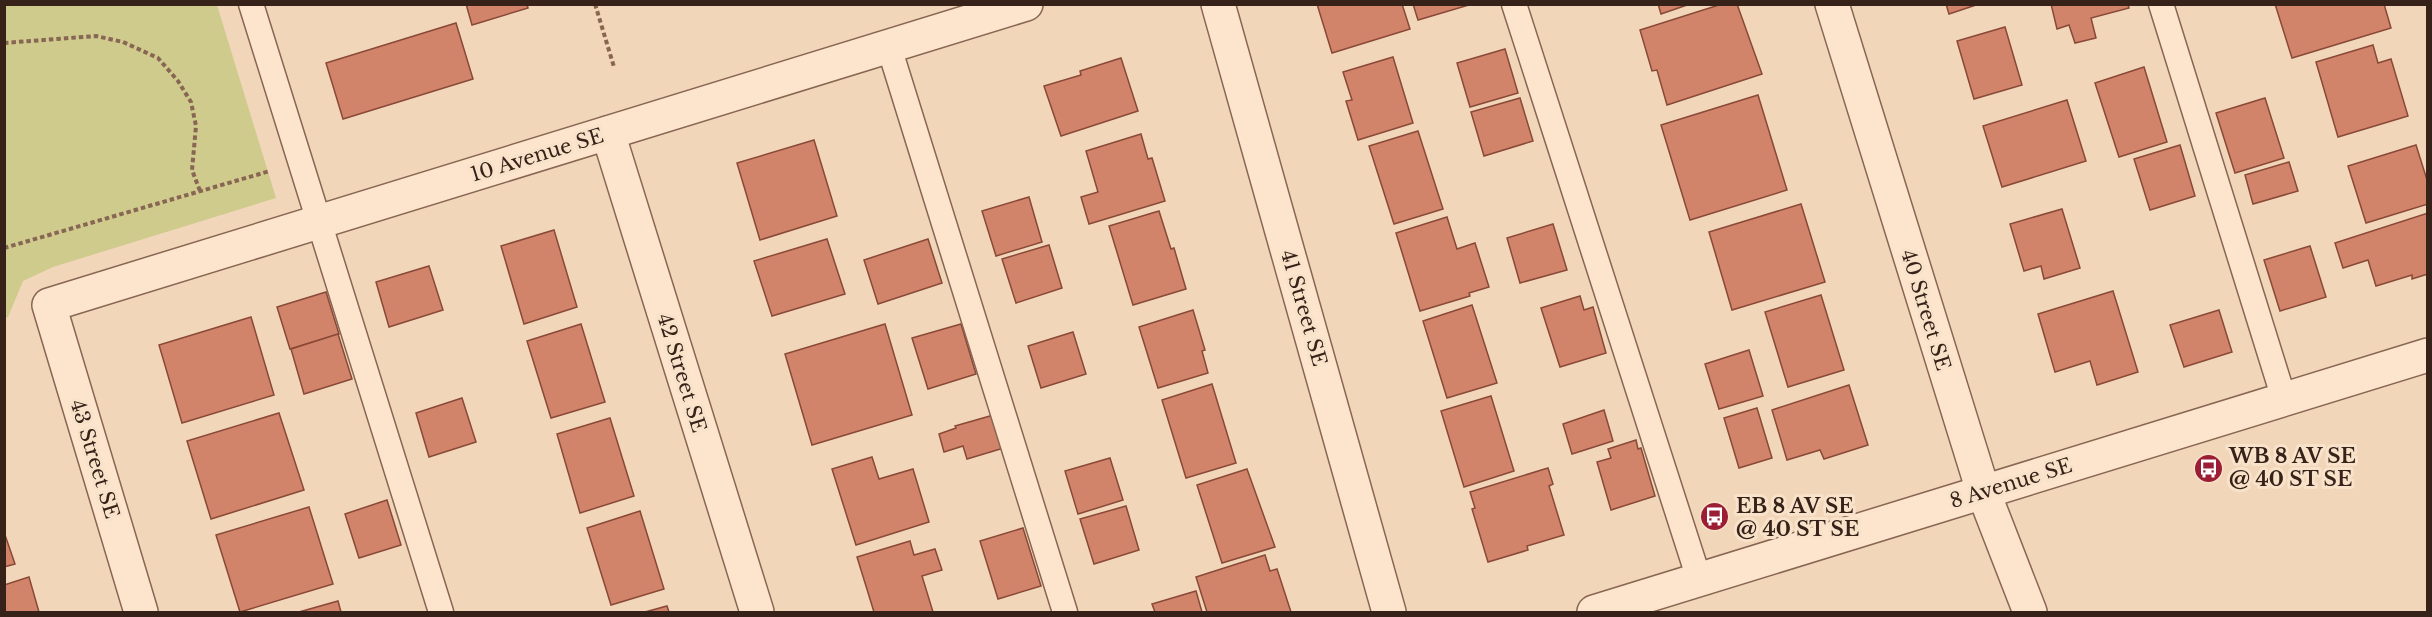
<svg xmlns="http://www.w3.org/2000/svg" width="2432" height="617" viewBox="0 0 2432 617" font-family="'Libre Baskerville',serif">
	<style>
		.green { fill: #cfcb8d }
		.building { fill: #d2846b; stroke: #894937; stroke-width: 1.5 }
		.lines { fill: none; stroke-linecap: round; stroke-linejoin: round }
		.service-casing { stroke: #886653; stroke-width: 27 }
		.minor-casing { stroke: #886653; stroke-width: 36 }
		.tertiary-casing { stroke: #886653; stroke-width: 36 }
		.path { stroke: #886653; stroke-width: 4; stroke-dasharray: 4.5 3; stroke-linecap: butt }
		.service { stroke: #fce5cc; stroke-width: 24 }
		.minor { stroke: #fce5cc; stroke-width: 33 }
		.tertiary { stroke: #fce5cc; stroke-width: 33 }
		.labels { text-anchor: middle; stroke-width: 6; stroke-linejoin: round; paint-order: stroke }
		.street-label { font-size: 20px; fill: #362219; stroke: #f8e2c9 }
		.poi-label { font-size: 20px; font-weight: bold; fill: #362219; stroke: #f8e2c9; text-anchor: start }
	</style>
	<rect width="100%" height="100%" fill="#f1d6b9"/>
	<path class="green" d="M5 4 217 5 276 198 53 267 23 281 8 317 5 318Z"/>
	<g class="building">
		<path d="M466 4H527L528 8 472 25Z"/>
		<path d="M1317 4H1402L1410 29 1332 53Z"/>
		<path d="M1413 4H1469V5L1418 20Z"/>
		<path d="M1658 4H1690L1661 14Z"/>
		<path d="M1722 4H1737L1762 74 1667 105 1657 70 1652 71 1640 30Z"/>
		<path d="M1946 4H1979L1949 14Z"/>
		<path d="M2051 4H2128L2129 8 2091 18 2096 38 2075 43 2069 25 2057 29Z"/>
		<path d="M2275 4H2384L2391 28 2292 58Z"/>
		<path d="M456 23 473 79 343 119 326 63Z"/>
		<path d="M2005 27 2022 85 1974 99 1957 41Z"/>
		<path d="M2373 45 2378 63 2391 59 2408 116 2338 137 2316 62Z"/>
		<path d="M1505 49 1518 93 1470 107 1457 63Z"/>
		<path d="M1393 57 1413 123 1358 140 1346 101 1352 100 1343 72Z"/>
		<path d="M1121 58 1138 111 1061 136 1044 86 1081 75 1080 71Z"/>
		<path d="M2144 67 2167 142 2119 157 2095 83Z"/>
		<path d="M1758 95 1787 190 1690 220 1661 125Z"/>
		<path d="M1520 98 1533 141 1484 156 1471 112Z"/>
		<path d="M2265 98 2284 158 2235 173 2216 113Z"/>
		<path d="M2067 100 2086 161 2002 187 1983 126Z"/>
		<path d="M1418 131 1443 209 1394 224 1369 146Z"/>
		<path d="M1141 134 1148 159 1152 158 1165 201 1089 224 1081 197 1098 192 1086 151Z"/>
		<path d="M814 140 837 216 760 240 737 163Z"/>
		<path d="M2180 145 2195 196 2150 210 2134 159Z"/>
		<path d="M2416 145 2428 183V204L2366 223 2348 166Z"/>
		<path d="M2289 162 2298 191 2253 204 2245 175Z"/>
		<path d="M1029 197 1042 242 996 256 982 211Z"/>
		<path d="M1801 204 1825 282 1732 310 1709 232Z"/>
		<path d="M2062 209 2080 268 2044 279 2041 266 2024 271 2010 224Z"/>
		<path d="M1159 211 1171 249 1174 248 1186 289 1133 305 1109 226Z"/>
		<path d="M2428 213V274L2412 279V275L2376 286 2368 260 2343 268 2335 243Z"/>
		<path d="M1447 217 1457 249 1475 243 1489 287 1469 293 1470 296 1420 311 1396 233Z"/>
		<path d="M1553 224 1567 270 1520 283 1507 238Z"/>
		<path d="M554 230 577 307 524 324 501 246Z"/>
		<path d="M827 239 845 294 772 316 754 261Z"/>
		<path d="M928 239 942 283 878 304 864 260Z"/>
		<path d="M1049 245 1062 288 1016 303 1002 259Z"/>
		<path d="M2310 246 2326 297 2280 311 2264 260Z"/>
		<path d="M429 266 443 310 389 327 376 282Z"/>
		<path d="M2113 291 2138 372 2097 385 2090 361 2055 372 2038 314Z"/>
		<path d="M326 292 339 334 290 349 277 307Z"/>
		<path d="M1821 295 1844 370 1788 387 1765 312Z"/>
		<path d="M1580 296 1584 310 1593 307 1606 353 1560 367 1541 308Z"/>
		<path d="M1472 305 1497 383 1447 398 1423 321Z"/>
		<path d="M1193 310 1205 350 1202 351 1208 373 1158 388 1139 327Z"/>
		<path d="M2219 310 2232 352 2184 367 2170 325Z"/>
		<path d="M251 317 274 395 182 423 159 345Z"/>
		<path d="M581 324 605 402 551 418 527 341Z"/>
		<path d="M885 324 912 415 812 445 785 354Z"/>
		<path d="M961 324 976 374 928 389 912 338Z"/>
		<path d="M1073 332 1086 374 1041 388 1028 346Z"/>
		<path d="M338 334 352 379 304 394 291 349Z"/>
		<path d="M1749 350 1763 396 1719 409 1705 364Z"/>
		<path d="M1212 384 1236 463 1186 478 1162 400Z"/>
		<path d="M1849 385 1868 445 1824 459 1820 450 1787 460 1772 410Z"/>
		<path d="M1491 396 1514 471 1464 487 1441 411Z"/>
		<path d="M462 398 476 442 429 457 416 413Z"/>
		<path d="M1757 408 1772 458 1739 468 1724 418Z"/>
		<path d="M1604 410 1613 441 1572 454 1563 424Z"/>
		<path d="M279 413 304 490 211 519 187 441Z"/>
		<path d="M997 414 1007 447 967 459 963 446 944 452 939 434 956 428 955 426Z"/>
		<path d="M610 418 634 496 580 513 557 434Z"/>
		<path d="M1636 440 1638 449 1641 448 1655 496 1611 510 1597 462 1611 458 1608 449Z"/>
		<path d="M872 457 879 479 913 469 929 522 856 545 832 469Z"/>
		<path d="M1110 458 1123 500 1078 514 1065 471Z"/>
		<path d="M1548 468 1553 484 1549 486 1564 535 1527 546 1528 550 1488 562 1472 509 1475 508 1470 492Z"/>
		<path d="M1247 469 1275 547 1222 563 1197 485Z"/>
		<path d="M387 500 401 545 359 558 345 514Z"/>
		<path d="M1126 506 1139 550 1094 564 1080 519Z"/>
		<path d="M309 507 333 584 240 612 216 535Z"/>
		<path d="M640 511 664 589 611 605 587 528Z"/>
		<path d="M1023 528 1041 586 998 599 980 541Z"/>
		<path d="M4 532 15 564 4 567Z"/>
		<path d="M910 541 914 555 935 549 942 570 922 576 933 612H874L857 557Z"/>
		<path d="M1265 555 1270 571 1277 569 1291 612H1207L1196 577Z"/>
		<path d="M29 577 39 612H4V585Z"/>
		<path d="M1196 591 1202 612H1155L1152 604Z"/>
		<path d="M338 601 341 612H299Z"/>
		<path d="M667 606 669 612H645Z"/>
	</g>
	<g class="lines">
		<defs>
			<g id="service">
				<path d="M251 4 441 612"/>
				<path d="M1514 4 1699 579"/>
				<path d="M2161 4 2284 399"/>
				<path d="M889 47 1065 612"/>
			</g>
			<g id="minor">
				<path d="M1218 4 1389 612"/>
				<path d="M1832 4 1983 491 2030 612"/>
				<path d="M608 133 757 612"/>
				<path d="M141 612 49 305 1026 4"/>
			</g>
			<path id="tertiary" d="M1594 612 2428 355"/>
		</defs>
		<use href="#service" class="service-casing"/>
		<use href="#minor" class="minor-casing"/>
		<use href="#tertiary" class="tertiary-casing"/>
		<g class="path">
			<path d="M595 4 614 67"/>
			<path d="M4 43 96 36 123 42 158 58 178 81 191 102 196 126 192 170 200 191"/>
			<path d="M4 248 270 171"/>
		</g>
		<use href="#service" class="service"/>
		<use href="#minor" class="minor"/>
		<use href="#tertiary" class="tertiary"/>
	</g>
	<defs>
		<symbol id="bus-disc" viewBox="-11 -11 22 22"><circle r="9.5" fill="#9b1e35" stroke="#f8e2c9"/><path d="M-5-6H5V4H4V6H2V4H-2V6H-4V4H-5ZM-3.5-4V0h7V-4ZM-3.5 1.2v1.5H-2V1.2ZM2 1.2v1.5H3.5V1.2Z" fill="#fff"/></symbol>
	</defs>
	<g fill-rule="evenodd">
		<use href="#bus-disc" x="2192" y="452" width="33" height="33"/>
		<use href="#bus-disc" x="1698" y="500" width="33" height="33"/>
	</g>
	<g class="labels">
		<g class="street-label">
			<text transform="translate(537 155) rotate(-17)" y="7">10 Avenue SE</text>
			<text transform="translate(1304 308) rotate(74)" y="7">41 Street SE</text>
			<text transform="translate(1926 310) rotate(73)" y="7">40 Street SE</text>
			<text transform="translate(682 373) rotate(73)" y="7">42 Street SE</text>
			<text transform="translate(95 459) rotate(73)" y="7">43 Street SE</text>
			<text transform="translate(2011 483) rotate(-17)" y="7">8 Avenue SE</text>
		</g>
		<g class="poi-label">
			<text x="2229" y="463">WB 8 AV SE<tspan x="2229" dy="23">@ 40 ST SE</tspan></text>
			<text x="1736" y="513">EB 8 AV SE<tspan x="1736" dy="23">@ 40 ST SE</tspan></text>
		</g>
	</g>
	<rect width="2432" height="617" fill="none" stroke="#362219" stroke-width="12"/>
</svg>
